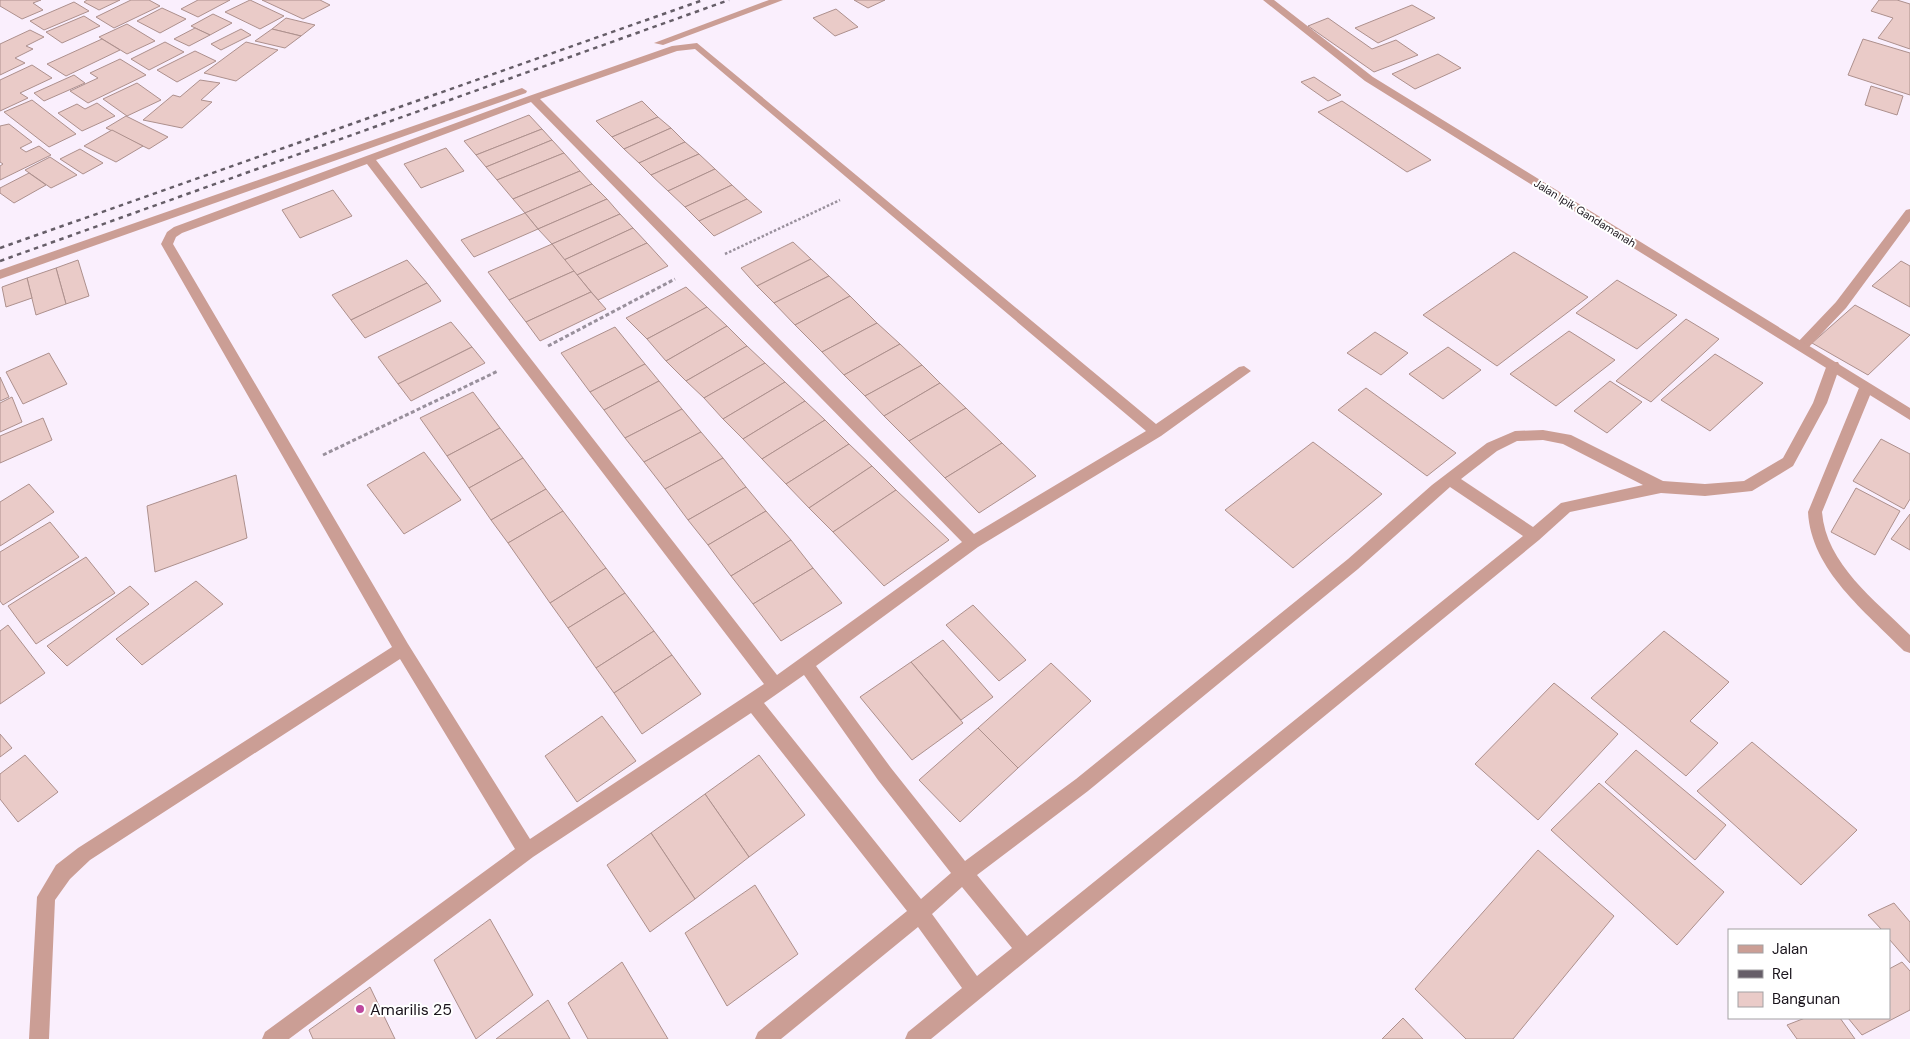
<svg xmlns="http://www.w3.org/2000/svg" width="1910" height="1039" viewBox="0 0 1910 1039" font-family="'DM Sans',sans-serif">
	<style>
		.building { fill: #eacbc8; stroke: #ad908d }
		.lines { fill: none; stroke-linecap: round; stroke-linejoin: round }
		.path-far1 { stroke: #99909c; stroke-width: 2.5; stroke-dasharray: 2.5 2; stroke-linecap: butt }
		.path { stroke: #99909c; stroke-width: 3; stroke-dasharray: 4 2.5; stroke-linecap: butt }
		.minor { fill: #cb9e95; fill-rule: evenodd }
		.tertiary { fill: #cb9e95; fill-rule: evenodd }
		.rail { stroke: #665e68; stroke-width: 2.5; stroke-dasharray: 4.5 4.5; stroke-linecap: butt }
		.poi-dot { fill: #bd479d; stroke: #fff; stroke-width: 2 }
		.labels { text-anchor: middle; stroke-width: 4; stroke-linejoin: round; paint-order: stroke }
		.far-street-label { font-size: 11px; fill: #1a141c; stroke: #fff }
		.near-poi-label { font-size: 16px; fill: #1a141c; stroke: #fff; text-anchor: start }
	</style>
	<rect width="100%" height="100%" fill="#faeffd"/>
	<g class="building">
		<path d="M0 0H41L33 3 43 10 22 19 0 6Z"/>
		<path d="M87 0H120L99 10 84 2Z"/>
		<path d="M131 0H149L160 6 114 28 96 17Z"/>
		<path d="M198 0H230L198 17 181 9Z"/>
		<path d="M250 0 284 16 260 29 225 12Z"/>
		<path d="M262 0H320L330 5 303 19Z"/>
		<path d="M854 0H885L868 8Z"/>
		<path d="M1879 0H1897L1910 4V49L1878 38 1893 18 1871 11Z"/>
		<path d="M74 2 89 11 44 30 30 21Z"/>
		<path d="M1412 5 1435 18 1378 43 1355 28Z"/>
		<path d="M162 8 186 19 160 33 137 21Z"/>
		<path d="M836 9 858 27 835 36 813 18Z"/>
		<path d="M213 14 232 23 210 35 191 26Z"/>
		<path d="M84 16 100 26 62 43 46 32Z"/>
		<path d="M286 18 315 25 301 36 272 29Z"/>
		<path d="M1328 18 1372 49 1396 40 1418 55 1374 72 1308 26Z"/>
		<path d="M127 24 155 41 127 54 99 37Z"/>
		<path d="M195 28 210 35 189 46 174 39Z"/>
		<path d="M241 29 251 35 221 50 211 44Z"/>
		<path d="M272 29 301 36 285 48 255 41Z"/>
		<path d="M30 30 44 37 26 46 33 49 15 58 25 63 0 75V44Z"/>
		<path d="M102 39 120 50 66 76 47 64Z"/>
		<path d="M1863 39 1910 53V95L1848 75Z"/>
		<path d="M165 42 184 52 149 70 131 59Z"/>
		<path d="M246 42 278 50 236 81 204 73Z"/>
		<path d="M195 51 216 61 177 82 157 70Z"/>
		<path d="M1438 54 1461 68 1415 89 1392 74Z"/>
		<path d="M120 59 146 75 88 103 70 91 98 78 90 73Z"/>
		<path d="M32 65 52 78 20 93 28 98 0 111V80Z"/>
		<path d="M74 75 85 83 44 101 34 93Z"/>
		<path d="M1314 77 1341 95 1328 101 1301 82Z"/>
		<path d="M200 80 220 83 201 100 212 102 182 128 143 120 173 95 180 97Z"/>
		<path d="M137 83 161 100 127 116 103 99Z"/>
		<path d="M1871 86 1903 96 1897 115 1865 105Z"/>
		<path d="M32 100 76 134 49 147 4 112Z"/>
		<path d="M642 101 658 117 612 137 596 121Z"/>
		<path d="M1342 101 1431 160 1407 172 1318 112Z"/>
		<path d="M97 103 115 116 82 131 58 113 77 104 85 109Z"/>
		<path d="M529 115 542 129 476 155 464 141Z"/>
		<path d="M126 116 168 137 149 149 106 128Z"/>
		<path d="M658 117 671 128 624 149 612 137Z"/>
		<path d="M9 124 32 142 20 148 26 152 39 146 51 155 0 180V166L3 164 0 162V126Z"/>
		<path d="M671 128 685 142 639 163 624 149Z"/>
		<path d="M542 129 552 140 486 167 476 155Z"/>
		<path d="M112 130 143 146 116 162 84 146Z"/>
		<path d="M552 140 564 153 497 180 486 167Z"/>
		<path d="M685 142 699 154 651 175 639 163Z"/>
		<path d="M446 148 464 171 421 188 404 164Z"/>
		<path d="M80 149 103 163 83 174 60 159Z"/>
		<path d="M564 153 580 171 513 199 497 180Z"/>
		<path d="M699 154 715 169 668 191 651 175Z"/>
		<path d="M50 157 77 175 51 188 25 170Z"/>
		<path d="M715 169 732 185 685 207 668 191Z"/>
		<path d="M580 171 592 184 525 213 513 199Z"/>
		<path d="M29 173 46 185 14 203 0 193V188Z"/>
		<path d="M592 184 607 199 538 229 525 213Z"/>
		<path d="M732 185 747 199 699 221 685 207Z"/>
		<path d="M333 190 352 216 300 238 282 210Z"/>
		<path d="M607 199 620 214 552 244 538 229Z"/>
		<path d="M747 199 762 212 714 236 699 221Z"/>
		<path d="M525 213 538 229 474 257 461 240Z"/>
		<path d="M620 214 633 228 564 260 552 244Z"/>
		<path d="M633 228 647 243 577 275 564 260Z"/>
		<path d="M793 242 811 259 757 286 741 268Z"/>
		<path d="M647 243 668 266 598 300 577 275Z"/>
		<path d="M552 244 574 271 509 300 488 272Z"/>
		<path d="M1514 252 1588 297 1497 366 1423 315Z"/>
		<path d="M811 259 829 276 774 303 757 286Z"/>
		<path d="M78 260 89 296 66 304 56 268Z"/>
		<path d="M407 260 427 283 351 320 332 295Z"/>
		<path d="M1901 261 1910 266V307L1872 286Z"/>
		<path d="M56 268 66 304 36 315 27 278Z"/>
		<path d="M574 271 591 292 526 322 509 300Z"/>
		<path d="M829 276 850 296 795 325 774 303Z"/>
		<path d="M27 278 32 298 6 307 2 287Z"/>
		<path d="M1617 280 1677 315 1637 349 1576 313Z"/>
		<path d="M427 283 441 301 365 338 351 320Z"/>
		<path d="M686 287 707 307 647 339 626 318Z"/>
		<path d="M591 292 606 309 540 341 526 322Z"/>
		<path d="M850 296 877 323 822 352 795 325Z"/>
		<path d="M1855 305 1910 335 1868 375 1812 343Z"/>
		<path d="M707 307 727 326 666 361 647 339Z"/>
		<path d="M1686 319 1719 339 1651 402 1616 381Z"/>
		<path d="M451 322 472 347 398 384 378 357Z"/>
		<path d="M877 323 900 344 844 375 822 352Z"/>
		<path d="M727 326 747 346 686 381 666 361Z"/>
		<path d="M615 327 645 364 590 392 561 353Z"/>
		<path d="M1569 331 1615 360 1556 406 1510 374Z"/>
		<path d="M1375 332 1408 353 1381 375 1347 353Z"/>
		<path d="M900 344 922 365 865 396 844 375Z"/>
		<path d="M747 346 765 363 704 398 686 381Z"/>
		<path d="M472 347 485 363 411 401 398 384Z"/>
		<path d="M1448 347 1481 370 1443 399 1409 374Z"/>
		<path d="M49 353 67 384 23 404 6 372Z"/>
		<path d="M1715 354 1763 383 1710 431 1661 400Z"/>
		<path d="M765 363 785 382 723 419 704 398Z"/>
		<path d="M645 364 659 381 604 410 590 392Z"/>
		<path d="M922 365 940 383 884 416 865 396Z"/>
		<path d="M0 377 9 397 0 401Z"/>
		<path d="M659 381 682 409 625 438 604 410Z"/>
		<path d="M1610 381 1642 402 1607 433 1574 411Z"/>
		<path d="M785 382 805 401 743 439 723 419Z"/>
		<path d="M940 383 966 408 909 441 884 416Z"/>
		<path d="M1366 388 1456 453 1427 476 1338 410Z"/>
		<path d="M473 392 500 428 447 456 420 418Z"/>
		<path d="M12 397 22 422 0 432V403Z"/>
		<path d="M805 401 825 420 762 459 743 439Z"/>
		<path d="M966 408 1002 443 945 478 909 441Z"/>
		<path d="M682 409 701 432 644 462 625 438Z"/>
		<path d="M43 418 52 440 0 463V436Z"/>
		<path d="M825 420 849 444 786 484 762 459Z"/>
		<path d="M500 428 523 458 469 488 447 456Z"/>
		<path d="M701 432 723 458 665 489 644 462Z"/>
		<path d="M1881 439 1910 454V499L1904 509 1853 481Z"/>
		<path d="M1313 442 1382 494 1293 568 1225 510Z"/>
		<path d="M1002 443 1036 476 979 513 945 478Z"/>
		<path d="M849 444 872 466 809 508 786 484Z"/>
		<path d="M424 452 461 500 404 534 367 485Z"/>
		<path d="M523 458 546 489 491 520 469 488Z"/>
		<path d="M723 458 746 487 688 520 665 489Z"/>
		<path d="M872 466 896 490 833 532 809 508Z"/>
		<path d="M236 475 247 538 155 572 147 506Z"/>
		<path d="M29 484 54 512 0 546V502Z"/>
		<path d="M746 487 766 511 708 545 688 520Z"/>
		<path d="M1856 488 1900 511 1875 555 1831 532Z"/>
		<path d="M546 489 563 511 508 543 491 520Z"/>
		<path d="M896 490 949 540 884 586 833 532Z"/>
		<path d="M563 511 606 568 550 603 508 543Z"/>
		<path d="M766 511 791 540 731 576 708 545Z"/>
		<path d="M1910 514V550L1891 539Z"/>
		<path d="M50 522 79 557 3 605 0 601V552Z"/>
		<path d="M791 540 813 568 753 604 731 576Z"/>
		<path d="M86 557 115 593 36 644 8 606Z"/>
		<path d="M606 568 625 593 568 628 550 603Z"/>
		<path d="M813 568 842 603 781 641 753 604Z"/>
		<path d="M196 581 223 604 142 665 116 639Z"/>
		<path d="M130 586 149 604 67 666 47 646Z"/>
		<path d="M625 593 654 631 596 668 568 628Z"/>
		<path d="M973 605 1026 660 999 681 946 625Z"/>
		<path d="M8 625 45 673 0 704V631Z"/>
		<path d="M654 631 672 655 614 693 596 668Z"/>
		<path d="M1664 631 1729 682 1690 721 1718 743 1686 776 1591 698Z"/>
		<path d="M943 640 993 697 961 720 911 662Z"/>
		<path d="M672 655 701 694 642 734 614 693Z"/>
		<path d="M911 662 963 723 912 760 860 697Z"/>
		<path d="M1051 663 1091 701 1018 768 978 728Z"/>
		<path d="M1554 683 1618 734 1538 820 1475 764Z"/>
		<path d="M602 716 636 761 577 802 545 756Z"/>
		<path d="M978 728 1018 768 960 822 919 780Z"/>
		<path d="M0 734 12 748 0 757Z"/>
		<path d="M1752 742 1857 830 1801 885 1697 791Z"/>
		<path d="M1636 750 1726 825 1695 860 1605 782Z"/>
		<path d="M25 755 58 792 18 822 0 799V774Z"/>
		<path d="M759 755 805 815 749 857 705 794Z"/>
		<path d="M1599 783 1724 892 1677 945 1551 830Z"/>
		<path d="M705 794 749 857 695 899 651 833Z"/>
		<path d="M651 833 695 899 650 932 607 865Z"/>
		<path d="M1538 850 1614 916 1513 1039H1466L1415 989Z"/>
		<path d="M755 885 798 954 727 1006 685 933Z"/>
		<path d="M1894 903 1910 922V963L1889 939V930H1882L1868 915Z"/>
		<path d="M490 919 533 995 476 1039 434 960Z"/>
		<path d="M622 962 668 1039H588L568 1003Z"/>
		<path d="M1902 962 1910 971V1010L1862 1035 1848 1018H1889V969Z"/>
		<path d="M370 987 395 1039H313L309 1030Z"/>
		<path d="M548 1000 570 1039H496Z"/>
		<path d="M1403 1018 1423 1039H1382Z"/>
		<path d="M1805 1018H1840L1855 1039H1797L1787 1025Z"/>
	</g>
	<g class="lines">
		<path class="path-far1" d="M725 254 840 200"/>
		<g class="path">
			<path d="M548 346 675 279"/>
			<path d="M323 455 498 371"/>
		</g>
		<g class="minor">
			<path d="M769 0H783L663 45 654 43Z"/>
			<path d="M697 43 1156 424 1239 367 1244 366 1251 371 1161 436 978 547 816 666 891 768 965 861 1076 779 1348 559 1432 485 1487 443 1515 431 1543 430 1571 435 1663 481 1705 484 1744 481 1783 458 1813 403 1828 362H1838L1840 366 1827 403 1793 466 1752 491 1705 496 1661 493 1570 512 1539 540 931 1039H905L908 1032 962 988 918 927 781 1039H755L758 1032 907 911 751 713 533 857 289 1039H262L265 1032 515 849 400 659 90 860 70 879 55 900 49 1039H29L37 897 56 865 78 848 392 647 161 244 167 232 174 227 529 96 672 46ZM695 49 1146 431 974 534 540 99 677 51ZM531 102 962 542 777 675 376 160ZM367 164 764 684 530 839 408 644 173 244 176 237 182 233ZM1543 440 1563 444 1643 485 1561 503 1533 527 1461 479 1497 451 1517 441ZM1450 487 1523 536 1027 936 977 875 1088 791 1358 569ZM804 675 878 780 951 873 921 899 764 703ZM962 887 1012 948 977 976 932 914Z"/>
			<path d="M522 88 527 91 526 93 0 279V270Z"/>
			<path d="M1910 209V221L1846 308 1807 349H1797L1795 346 1797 343 1836 302 1906 210Z"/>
			<path d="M1866 383 1873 388 1822 512C1826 564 1875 600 1910 635V653L1904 651C1866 612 1811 570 1808 512L1859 388Z"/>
		</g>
		<path class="tertiary" d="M1263 0H1274L1373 77 1910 408V420L1365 81Z"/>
		<g class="rail">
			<path d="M0 248 703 0"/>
			<path d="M0 261 729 0"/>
		</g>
	</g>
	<circle class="poi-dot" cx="360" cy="1009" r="5"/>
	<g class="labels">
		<g class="far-street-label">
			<text transform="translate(1585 213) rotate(32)" y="4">Jalan Ipik Gandamanah</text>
		</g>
		<g class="near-poi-label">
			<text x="370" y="1015">Amarilis 25</text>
		</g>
	</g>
	<rect x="1728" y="929" width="162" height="90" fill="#ffffff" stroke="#a3a1a4"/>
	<rect x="1738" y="945" width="25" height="8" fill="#cb9e95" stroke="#a3a1a4"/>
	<text x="1772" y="954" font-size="15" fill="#1a141c">Jalan</text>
	<rect x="1738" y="970" width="25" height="8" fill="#665e68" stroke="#a3a1a4"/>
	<text x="1772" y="979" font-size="15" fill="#1a141c">Rel</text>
	<rect x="1738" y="992" width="25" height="15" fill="#eacbc8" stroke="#a3a1a4"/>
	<text x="1772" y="1004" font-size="15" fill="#1a141c">Bangunan</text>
</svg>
